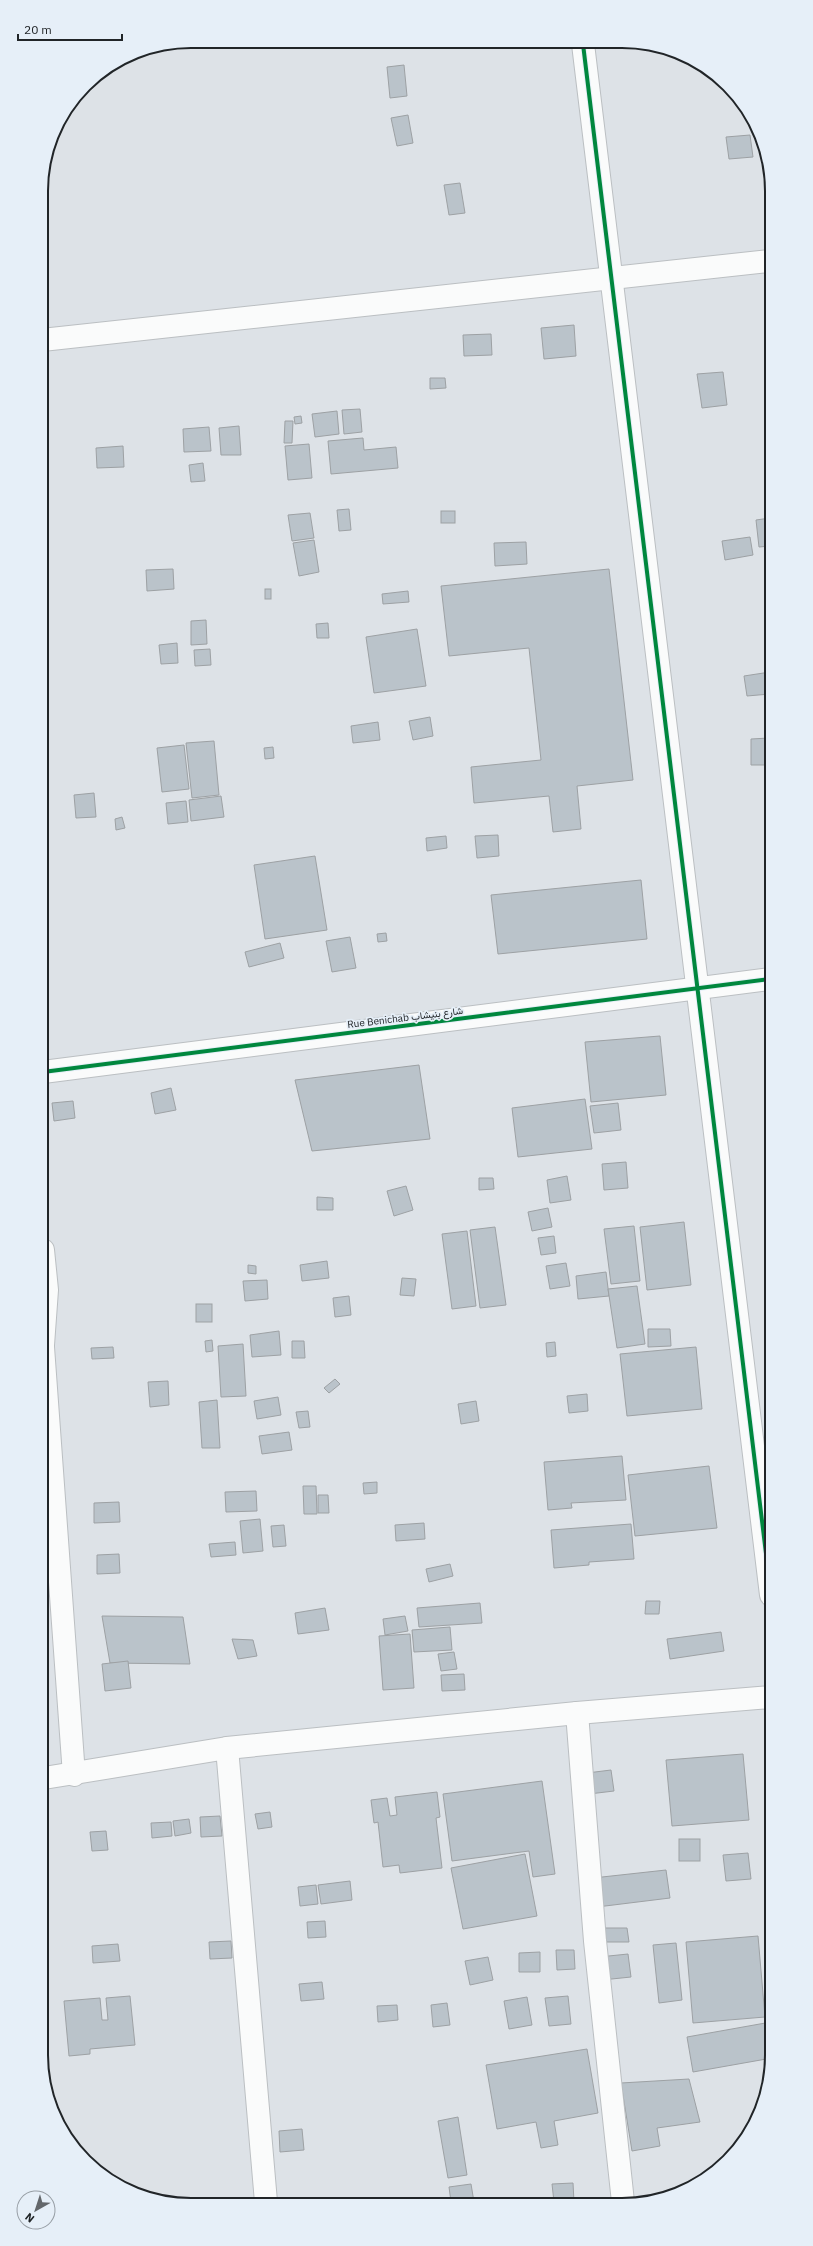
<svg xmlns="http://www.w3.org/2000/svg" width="813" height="2246" viewBox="0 0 813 2246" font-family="'IBM Plex Sans',Vazirmatn,sans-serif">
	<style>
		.building { fill: #bac3ca; stroke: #9da1a4 }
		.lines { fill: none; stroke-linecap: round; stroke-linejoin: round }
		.street-casing { stroke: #bbbfc2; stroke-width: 24 }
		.secondary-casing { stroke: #bbbfc2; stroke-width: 24 }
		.street { stroke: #fafbfb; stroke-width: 22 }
		.secondary { stroke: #fafbfb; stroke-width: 22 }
		.cycleway-casing { stroke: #e6eff8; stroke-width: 6 }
		.cycleway { stroke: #00873e; stroke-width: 4 }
		.labels { text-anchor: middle; stroke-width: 3.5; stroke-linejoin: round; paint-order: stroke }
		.street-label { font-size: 10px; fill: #212528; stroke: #e6eff8 }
		.rim { fill: none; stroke: #212528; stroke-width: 2 }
	</style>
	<rect width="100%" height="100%" fill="#dde2e7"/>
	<g class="building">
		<path d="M404 65 407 96 390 98 387 67Z"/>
		<path d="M408 115 413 143 397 146 391 118Z"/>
		<path d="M750 135 753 157 729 159 726 137Z"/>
		<path d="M460 183 465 213 449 215 444 185Z"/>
		<path d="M574 325 576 356 544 359 541 328Z"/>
		<path d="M491 334 492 355 464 356 463 335Z"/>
		<path d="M723 372 727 405 702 408 697 374Z"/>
		<path d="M430 378H445L446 388 430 389Z"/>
		<path d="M360 409 362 432 344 434 342 410Z"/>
		<path d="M337 411 339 434 315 437 312 414Z"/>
		<path d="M301 416 302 423 295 424 294 417Z"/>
		<path d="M285 421H293L292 443H284Z"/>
		<path d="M239 426 241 455H221L219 428Z"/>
		<path d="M209 427 211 451 184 452 183 429Z"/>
		<path d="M363 438 364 450 396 447 398 468 331 474 328 441Z"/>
		<path d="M309 444 312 478 288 480 285 446Z"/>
		<path d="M123 446 124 467 97 468 96 448Z"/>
		<path d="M203 463 205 481 191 482 189 465Z"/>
		<path d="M349 509 351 530 339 531 337 510Z"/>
		<rect x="441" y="511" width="14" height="12"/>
		<path d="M310 513 314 538 292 541 288 515Z"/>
		<path d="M770 518V546L759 547 756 520Z"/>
		<path d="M750 537 753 555 725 560 722 541Z"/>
		<path d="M314 540 319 572 299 576 293 543Z"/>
		<path d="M526 542 527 564 495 566 494 543Z"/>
		<path d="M173 569 174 589 147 591 146 570Z"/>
		<path d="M609 569 633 780 577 786 581 829 553 832 549 796 474 803 471 767 541 760 529 648 449 656 441 586Z"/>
		<rect x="265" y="589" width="6" height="10"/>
		<path d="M408 591 409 602 383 604 382 594Z"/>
		<path d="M206 620 207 644 191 645V621Z"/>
		<path d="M328 623 329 638H317L316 624Z"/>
		<path d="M417 629 426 686 374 693 366 637Z"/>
		<path d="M177 643 178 663 161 664 159 645Z"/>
		<path d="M210 649 211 665 195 666 194 650Z"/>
		<path d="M770 672V694L747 696 744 676Z"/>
		<path d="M430 717 433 736 413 740 409 721Z"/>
		<path d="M378 722 380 740 353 743 351 726Z"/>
		<path d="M769 738 770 765H751V739Z"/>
		<path d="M214 741 219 795 192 798 186 743Z"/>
		<path d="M184 745 189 789 162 792 157 748Z"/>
		<path d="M273 747 274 758 265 759 264 748Z"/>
		<path d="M94 793 96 817 76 818 74 795Z"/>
		<path d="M221 796 224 817 191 821 189 800Z"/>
		<path d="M186 801 188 822 168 824 166 803Z"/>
		<path d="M122 817 125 828 116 830 115 819Z"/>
		<path d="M498 835 499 856 477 858 475 836Z"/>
		<path d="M446 836 447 848 427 851 426 838Z"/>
		<path d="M315 856 327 930 265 939 254 865Z"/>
		<path d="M767 862H770V904Z"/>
		<path d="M42 869H45L47 889 42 890Z"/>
		<path d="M641 880 647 939 498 954 491 895Z"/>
		<path d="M386 933 387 941 378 942 377 934Z"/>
		<path d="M350 937 356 968 332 972 326 941Z"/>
		<path d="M280 943 284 958 249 967 245 952Z"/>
		<path d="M660 1036 666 1095 591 1102 585 1042Z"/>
		<path d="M419 1065 430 1139 312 1151 295 1080Z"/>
		<path d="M171 1088 176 1110 155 1114 151 1093Z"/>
		<path d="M585 1099 592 1149 518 1157 512 1108Z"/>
		<path d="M73 1101 75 1118 54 1121 52 1103Z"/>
		<path d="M618 1103 621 1130 594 1133 590 1106Z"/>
		<path d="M626 1162 628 1188 604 1190 602 1164Z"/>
		<path d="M567 1176 571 1200 550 1203 547 1180Z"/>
		<path d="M479 1178H493L494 1189 479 1190Z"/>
		<path d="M406 1186 413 1210 394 1216 387 1191Z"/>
		<path d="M317 1197 333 1198V1210H317Z"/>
		<path d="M548 1208 552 1227 532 1231 528 1212Z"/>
		<path d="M684 1222 691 1285 647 1290 640 1227Z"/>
		<path d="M634 1226 640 1281 611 1284 604 1229Z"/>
		<path d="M495 1227 506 1305 480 1308 470 1230Z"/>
		<path d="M467 1231 476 1306 452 1309 442 1234Z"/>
		<path d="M554 1236 556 1253 541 1255 538 1238Z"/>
		<path d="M327 1261 329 1278 302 1281 300 1265Z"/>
		<path d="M566 1263 570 1286 550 1289 546 1266Z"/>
		<path d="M248 1265 256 1266V1274L248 1273Z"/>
		<path d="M606 1272 609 1296 578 1299 576 1276Z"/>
		<path d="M402 1278 416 1279 414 1296 400 1295Z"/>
		<path d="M267 1280 268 1299 245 1301 243 1281Z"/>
		<path d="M637 1286 645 1344 617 1348 608 1289Z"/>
		<path d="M349 1296 351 1315 335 1317 333 1298Z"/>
		<rect x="196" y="1304" width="16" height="18"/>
		<path d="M648 1329H670L671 1346 648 1347Z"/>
		<path d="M279 1331 281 1355 252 1357 250 1335Z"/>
		<path d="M212 1340 213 1351 206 1352 205 1341Z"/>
		<path d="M292 1341H304L305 1358H292Z"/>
		<path d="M555 1342 556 1356 547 1357 546 1343Z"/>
		<path d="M243 1344 246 1396 221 1397 218 1346Z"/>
		<path d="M113 1347 114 1358 92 1359 91 1348Z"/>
		<path d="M696 1347 702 1409 627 1416 620 1354Z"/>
		<path d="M335 1379 340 1384 329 1393 324 1388Z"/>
		<path d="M168 1381 169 1405 150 1407 148 1382Z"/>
		<path d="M587 1394 588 1411 569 1413 567 1396Z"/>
		<path d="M278 1397 281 1415 257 1419 254 1401Z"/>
		<path d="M217 1400 220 1448H202L199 1402Z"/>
		<path d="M476 1401 479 1421 461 1424 458 1404Z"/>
		<path d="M308 1411 310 1427 299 1428 296 1412Z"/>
		<path d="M289 1432 292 1450 262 1454 259 1436Z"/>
		<path d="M622 1456 626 1500 571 1503 572 1508 548 1510 544 1462Z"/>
		<path d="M709 1466 717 1528 635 1536 628 1475Z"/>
		<path d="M377 1482V1493L364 1494 363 1483Z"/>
		<path d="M303 1486H316L317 1514H304Z"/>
		<path d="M256 1491 257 1511 226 1512 225 1492Z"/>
		<path d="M318 1495H328L329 1513H318Z"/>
		<path d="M119 1502 120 1522 94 1523V1503Z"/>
		<path d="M260 1519 263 1551 243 1553 240 1521Z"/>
		<path d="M424 1523 425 1539 396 1541 395 1525Z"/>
		<path d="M631 1524 634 1559 589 1562V1565L554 1568 551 1530Z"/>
		<path d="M284 1525 286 1546 273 1547 271 1526Z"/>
		<path d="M235 1542 236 1555 211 1557 209 1544Z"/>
		<path d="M119 1554 120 1573 97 1574V1555Z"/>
		<path d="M450 1564 453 1576 429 1582 426 1569Z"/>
		<path d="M646 1601H660L659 1614H645Z"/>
		<path d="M480 1603 482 1623 419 1627 417 1608Z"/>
		<path d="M325 1608 329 1630 298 1634 295 1613Z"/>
		<path d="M102 1616 183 1617 190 1664 110 1663Z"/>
		<path d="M405 1616 408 1631 385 1635 383 1619Z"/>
		<path d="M450 1627 452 1650 414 1652 412 1630Z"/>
		<path d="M721 1632 724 1651 670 1659 667 1639Z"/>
		<path d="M410 1634 414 1688 383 1690 379 1636Z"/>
		<path d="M232 1639 253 1640 257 1656 238 1659Z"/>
		<path d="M454 1652 457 1669 441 1671 438 1654Z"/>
		<path d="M128 1661 131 1688 105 1691 102 1664Z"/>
		<path d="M464 1674 465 1690 442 1691 441 1675Z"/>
		<path d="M743 1754 749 1820 672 1826 666 1760Z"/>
		<path d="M611 1770 614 1791 589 1794 587 1773Z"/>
		<path d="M542 1781 555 1874 533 1877 529 1851 452 1861 443 1794Z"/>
		<path d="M437 1792 440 1817 436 1818 442 1868 400 1873 399 1865 383 1867 378 1822 374 1823 371 1800 387 1798 390 1816 397 1815 395 1797Z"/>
		<path d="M270 1812 272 1827 258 1829 255 1814Z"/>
		<path d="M220 1816 222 1836 201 1837 200 1817Z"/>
		<path d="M189 1819 191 1833 175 1836 173 1821Z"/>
		<path d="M171 1822 172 1836 152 1838 151 1823Z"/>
		<path d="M106 1831 108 1850 92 1851 90 1832Z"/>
		<rect x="679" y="1839" width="21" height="22"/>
		<path d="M748 1853 751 1879 726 1881 723 1855Z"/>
		<path d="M525 1854 537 1916 463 1929 451 1868Z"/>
		<path d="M666 1870 670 1898 597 1907 593 1878Z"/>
		<path d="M350 1881 352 1900 321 1904 318 1885Z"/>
		<path d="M316 1885 318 1904 300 1906 298 1887Z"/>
		<path d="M325 1921 326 1937 308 1938 307 1922Z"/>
		<path d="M598 1928H627L629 1942H601Z"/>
		<path d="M758 1936 765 2017 693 2023 686 1942Z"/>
		<path d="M231 1941 232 1958 210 1959 209 1942Z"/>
		<path d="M676 1943 682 2000 659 2003 653 1945Z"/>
		<path d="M118 1944 120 1961 93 1963 92 1946Z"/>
		<path d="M556 1950H574L575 1969 557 1970Z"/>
		<path d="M540 1952V1972H519V1953Z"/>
		<path d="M628 1954 631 1977 602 1980 599 1957Z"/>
		<path d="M488 1957 493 1980 470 1985 465 1961Z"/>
		<path d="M322 1982 324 1999 301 2001 299 1984Z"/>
		<path d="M130 1996 135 2045 90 2049V2054L69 2056 64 2001 100 1998 102 2020H108L106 1998Z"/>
		<path d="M568 1996 571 2024 549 2026 545 1998Z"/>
		<path d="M527 1997 532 2025 509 2029 504 2001Z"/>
		<path d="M447 2003 450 2025 433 2027 431 2005Z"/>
		<path d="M397 2005 398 2020 378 2022 377 2006Z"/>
		<path d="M771 2022 772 2058 693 2072 687 2037Z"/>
		<path d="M587 2049 598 2113 554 2121 558 2145 541 2148 536 2122 497 2129 486 2065Z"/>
		<path d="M689 2079 700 2122 657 2128 660 2146 632 2151 621 2083Z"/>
		<path d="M458 2117 467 2175 448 2178 438 2121Z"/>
		<path d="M302 2129 304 2150 280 2152 279 2131Z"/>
		<path d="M573 2183 574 2202H554L552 2184Z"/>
		<path d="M471 2184 474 2202H451L449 2187Z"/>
	</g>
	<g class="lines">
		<defs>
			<g id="street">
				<path d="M42 340 769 261"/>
				<path d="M43 1072 770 979"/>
				<path d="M43 1250 47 1290 43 1345"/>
				<path d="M43 1347 74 1775"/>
				<path d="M577 1713 595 1941 623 2202"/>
				<path d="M227 1748 266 2202"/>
				<path d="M44 1778 227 1748 577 1713 771 1697"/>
			</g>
			<path id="secondary" d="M583 44 771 1595"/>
		</defs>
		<use href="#street" class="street-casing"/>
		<use href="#secondary" class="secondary-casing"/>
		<use href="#street" class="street"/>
		<use href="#secondary" class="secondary"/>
		<defs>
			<g id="cycleway">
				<path d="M583 44 771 1595"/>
				<path d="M43 1072 770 979"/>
			</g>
		</defs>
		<use href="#cycleway" class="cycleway-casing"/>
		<use href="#cycleway" class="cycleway"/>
	</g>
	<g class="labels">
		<g class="street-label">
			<text transform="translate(405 1017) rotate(-7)" y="4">Rue Benichab شارع بنيشاب</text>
		</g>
	</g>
	<path d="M0 0H813V2246H0ZM191 48H622A143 143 0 0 1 765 191V2055A143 143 0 0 1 622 2198H191A143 143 0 0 1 48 2055V191A143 143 0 0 1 191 48Z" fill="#e6eff8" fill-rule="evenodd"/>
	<path class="rim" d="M191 48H622A143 143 0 0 1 765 191V2055A143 143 0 0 1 622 2198H191A143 143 0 0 1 48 2055V191A143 143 0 0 1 191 48Z"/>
	<g transform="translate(36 2210) rotate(219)"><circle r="19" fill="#e6eff8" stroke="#979ea5"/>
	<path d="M0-3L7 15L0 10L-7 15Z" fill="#63676b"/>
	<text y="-6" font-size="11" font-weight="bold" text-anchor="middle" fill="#212528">N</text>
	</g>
	<path d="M18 34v6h104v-6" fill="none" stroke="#212528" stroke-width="2"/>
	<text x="24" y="34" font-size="12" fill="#212528" stroke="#e6eff8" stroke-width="3" paint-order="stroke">20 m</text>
</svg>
